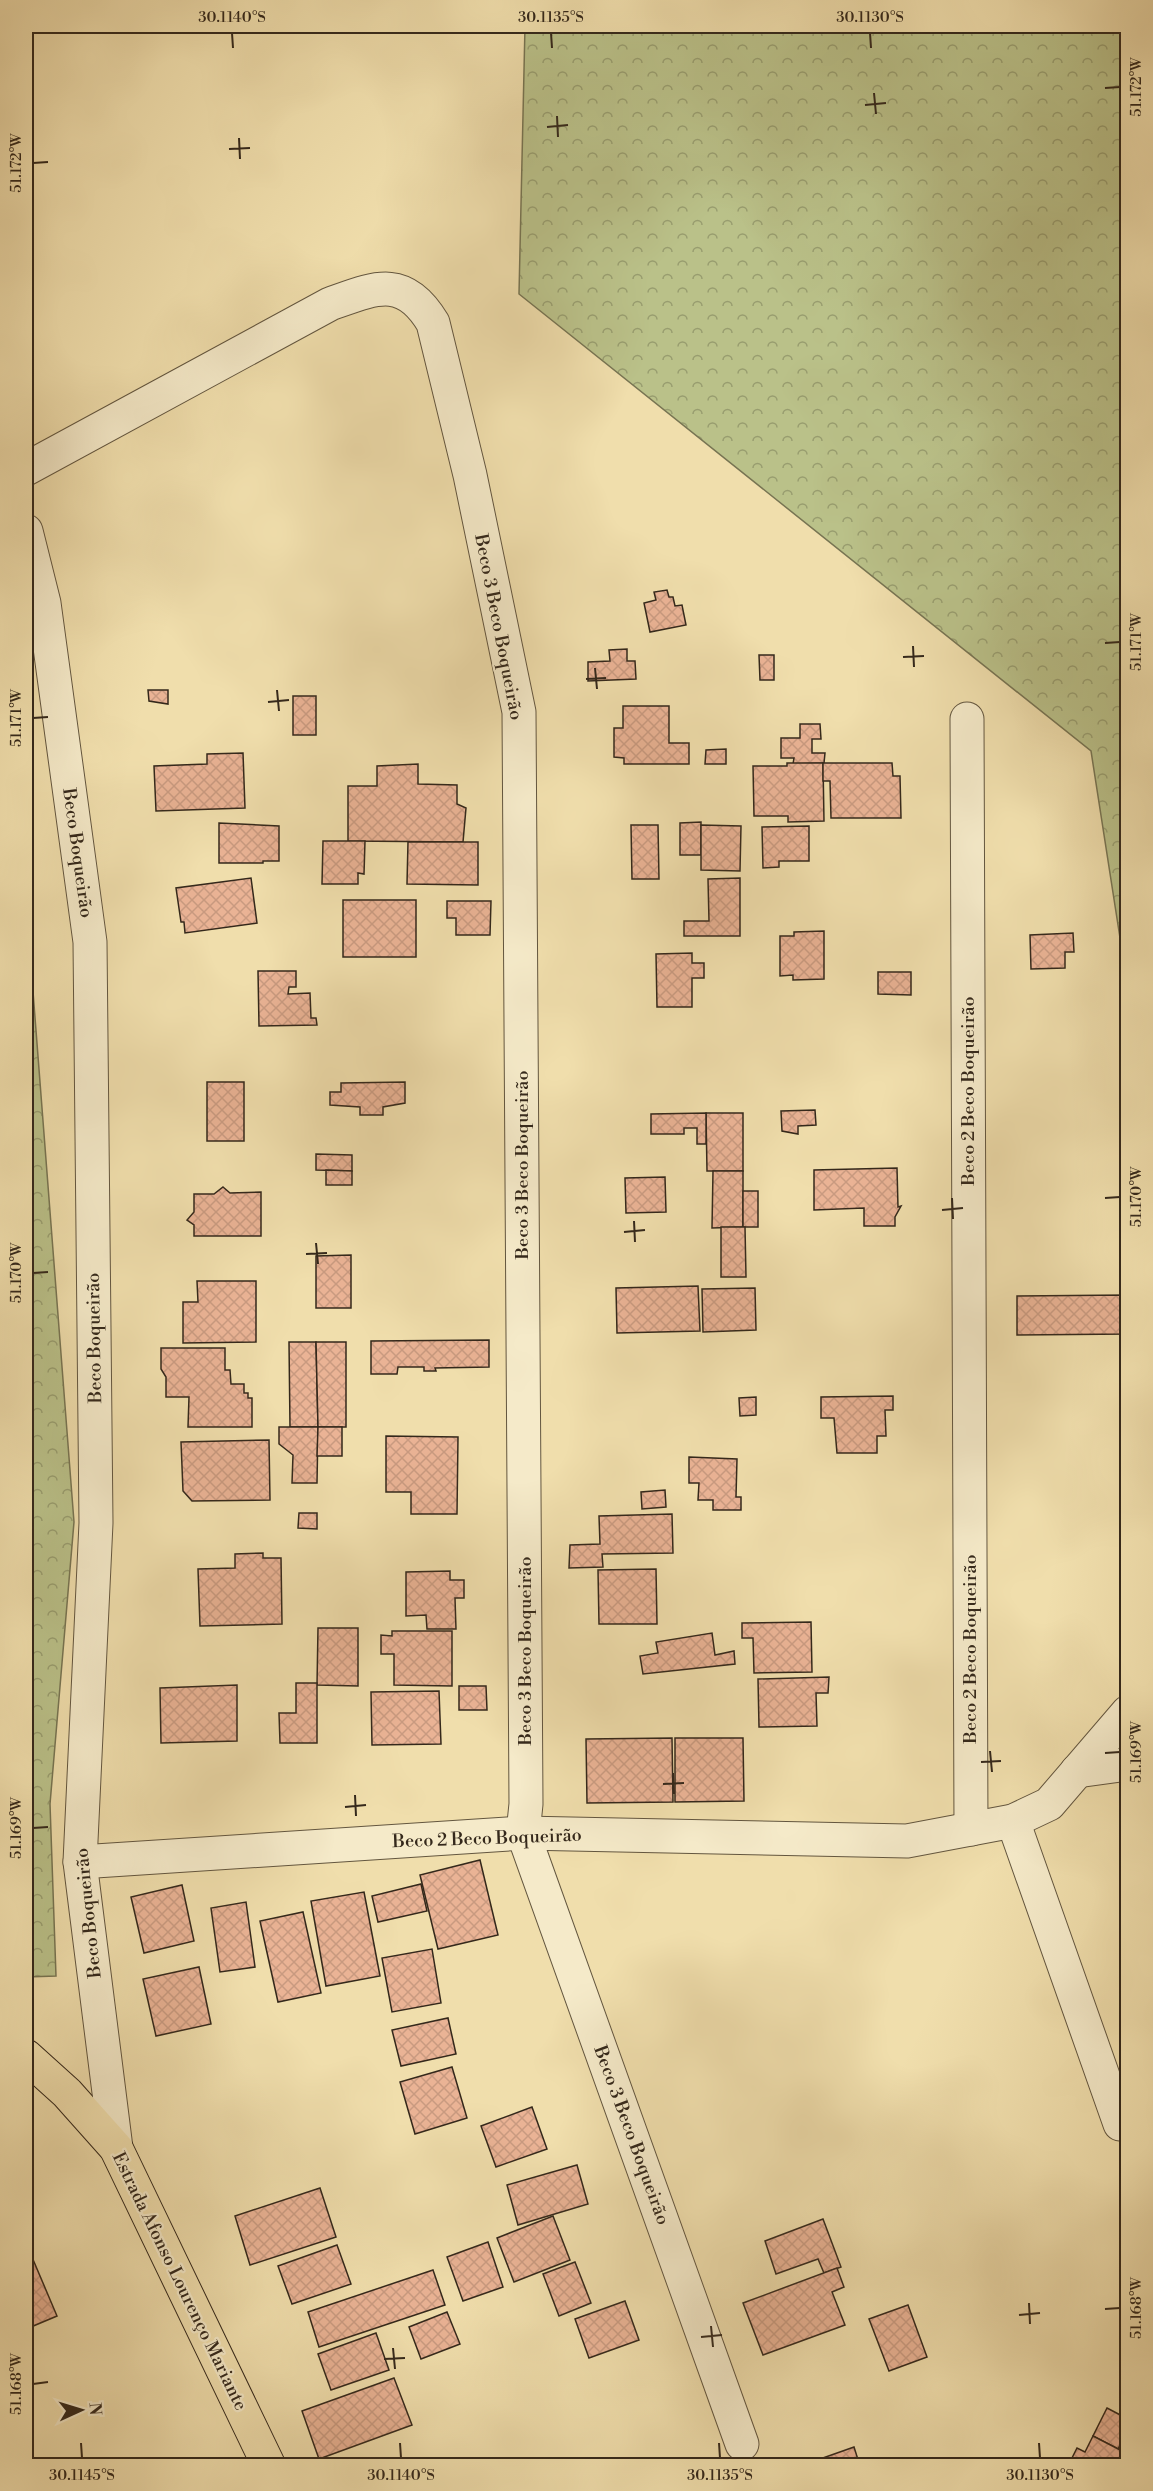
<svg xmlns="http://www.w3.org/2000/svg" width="1153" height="2491" viewBox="0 0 1153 2491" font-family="'Libre Bodoni',serif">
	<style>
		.forest { fill: url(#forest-crowns); stroke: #777452; stroke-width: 1.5 }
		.building { fill: url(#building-cross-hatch); stroke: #34281b; stroke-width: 1.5 }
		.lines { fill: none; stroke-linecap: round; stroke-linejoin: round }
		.minor-casing { stroke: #63563f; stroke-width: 35 }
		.major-casing { stroke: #34281b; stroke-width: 35 }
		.minor { stroke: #f5eac9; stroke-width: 33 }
		.major { stroke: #f0deac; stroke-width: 33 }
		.ticks { fill: none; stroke: #34281b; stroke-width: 2 }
		.labels { text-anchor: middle; stroke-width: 4.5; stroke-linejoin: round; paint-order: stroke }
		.street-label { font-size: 18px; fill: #34281b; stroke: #f5eac9 }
		.neatline { fill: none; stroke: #34281b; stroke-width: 2 }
		.ticks-label { font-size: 15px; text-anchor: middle; fill: #34281b }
	</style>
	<defs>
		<pattern id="forest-crowns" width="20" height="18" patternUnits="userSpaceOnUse" patternTransform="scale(1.5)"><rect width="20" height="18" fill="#bac189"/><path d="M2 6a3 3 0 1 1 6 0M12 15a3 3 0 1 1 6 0" fill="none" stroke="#989d6f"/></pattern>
		<pattern id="building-cross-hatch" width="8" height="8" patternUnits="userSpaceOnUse" patternTransform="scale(1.5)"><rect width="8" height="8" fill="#eab395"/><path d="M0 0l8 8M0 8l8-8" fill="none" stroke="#c99a80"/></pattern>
	</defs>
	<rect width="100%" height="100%" fill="#f0deac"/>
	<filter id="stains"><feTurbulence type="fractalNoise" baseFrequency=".00333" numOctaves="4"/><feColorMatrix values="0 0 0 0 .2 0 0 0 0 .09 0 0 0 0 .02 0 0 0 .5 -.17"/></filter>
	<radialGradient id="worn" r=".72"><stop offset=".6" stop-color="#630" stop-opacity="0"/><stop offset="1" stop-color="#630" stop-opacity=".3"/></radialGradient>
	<g class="forest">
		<path d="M525 26H1127V983L1091 751 519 294Z"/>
		<path d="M26 901 74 1522 50 1804 56 1976 26 1977Z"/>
	</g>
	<g class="building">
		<path d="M667 590 669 597H673L675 606 682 605 686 625 650 632 644 603 656 600 654 592Z"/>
		<path d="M627 649V661H635L636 679 588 681V662L610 661 609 650Z"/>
		<path d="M759 655H774V680H760Z"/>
		<path d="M148 690H168V704L149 701Z"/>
		<rect x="293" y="696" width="23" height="39"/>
		<path d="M623 706H669V743H689V764H624V758L614 757V728H623Z"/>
		<path d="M800 724H820L821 739H812V753H825L824 763 793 764 794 758H781V738H800Z"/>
		<path d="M726 749V764H705L706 750Z"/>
		<path d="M243 753 245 808 156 811 154 766 207 764V754Z"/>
		<path d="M787 763H823L824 821 788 822V816H754L753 766H787Z"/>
		<path d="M823 763H892L893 776H900L901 818H831L830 781H823Z"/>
		<path d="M418 764V784L457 785V804L466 808 463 842 348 841V786H377V766Z"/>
		<path d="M701 822V855H680V823Z"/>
		<path d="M219 823 279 826V861H263V863H219Z"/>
		<path d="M631 825H658L659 879H632Z"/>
		<path d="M701 825 741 826 740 871 701 870Z"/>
		<path d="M809 826V861H779V867L763 868 762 827Z"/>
		<path d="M323 841H365L364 874 358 873V884H322Z"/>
		<path d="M408 842H478V885L407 884Z"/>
		<path d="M251 878 257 923 185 933 184 922H181L176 888Z"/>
		<path d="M740 878V936H684V921H709L708 879Z"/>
		<rect x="343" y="900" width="73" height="57"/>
		<path d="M447 901H491L490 935H456V918H447Z"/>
		<path d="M824 931V979L793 980V975L780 976V936H794V932Z"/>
		<path d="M1073 933 1074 952H1065V968L1031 969 1030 935Z"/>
		<path d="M692 953V963H704V978H692V1007H657L656 954Z"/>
		<path d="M258 971H296V987H289L288 994 310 993 311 1018H316L317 1025 259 1026Z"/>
		<path d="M878 972H911V995L878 994Z"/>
		<rect x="207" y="1082" width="37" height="59"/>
		<path d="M405 1082V1103L383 1107V1115H360V1107L330 1105V1092H341V1083Z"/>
		<path d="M815 1110 816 1125 798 1126V1134L782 1131 781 1111Z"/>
		<path d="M706 1113H743V1171H707Z"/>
		<path d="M706 1113V1144H697V1128H684V1134H651V1114Z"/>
		<path d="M316 1154 352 1155V1171L316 1170Z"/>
		<path d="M897 1168 898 1207 901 1206 895 1217V1226H864V1208L814 1210V1170Z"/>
		<path d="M326 1170 352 1171V1185H326Z"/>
		<path d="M713 1171H743V1227L712 1228Z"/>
		<path d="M665 1177 666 1212 626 1213 625 1178Z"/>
		<path d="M223 1187 230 1193 261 1192V1236H194V1225L187 1220 194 1212V1194H214Z"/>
		<rect x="743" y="1191" width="15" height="36"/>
		<path d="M721 1227H745L746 1277H721Z"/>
		<path d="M351 1255V1308H316V1256Z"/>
		<path d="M197 1281H256V1342L183 1343V1302H198Z"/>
		<path d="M698 1286 700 1331 617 1333 616 1288Z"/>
		<path d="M755 1288 756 1330 703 1332 702 1289Z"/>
		<path d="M1128 1295V1334L1017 1335V1296Z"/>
		<path d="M489 1340V1367L435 1368 436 1371H424V1367H398L397 1374H371V1341Z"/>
		<path d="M289 1342H316L318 1427H290Z"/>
		<path d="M316 1342H346V1427H318Z"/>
		<path d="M161 1348H225V1370H230L231 1384H244V1393H248V1398H252V1427H188L189 1397H166V1377L161 1369Z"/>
		<path d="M893 1396V1410H885L886 1436H877V1453H837L834 1418H821V1397Z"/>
		<path d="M756 1397V1415L740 1416 739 1398Z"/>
		<path d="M279 1427H318L317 1483H292L293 1455 279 1444Z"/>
		<path d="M318 1427H342V1456H317Z"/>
		<path d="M386 1436 458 1437 457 1514H411V1492H386Z"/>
		<path d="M269 1440 270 1500 192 1501 183 1491 181 1442Z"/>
		<path d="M689 1457 737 1459 736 1497H741V1510H713V1500H698L699 1483H689Z"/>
		<path d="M665 1490 666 1507 642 1509 641 1492Z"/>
		<path d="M299 1513H317V1529L298 1528Z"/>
		<path d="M672 1514 673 1553 602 1554 603 1567 569 1568 570 1545 600 1544 599 1516Z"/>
		<path d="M263 1553V1558H281L282 1624 200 1626 198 1569 235 1568V1554Z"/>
		<path d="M656 1569 657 1624H599L598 1570Z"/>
		<path d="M450 1571V1580H464V1598H455L456 1629H427L426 1615 406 1616V1572Z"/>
		<path d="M811 1622 812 1672 754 1673 753 1638H742V1623Z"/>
		<path d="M318 1628H358V1686L317 1685Z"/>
		<path d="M392 1631H452V1686L394 1685V1654H381V1635L392 1636Z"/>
		<path d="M712 1633 715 1655 734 1651 735 1664 643 1674 640 1656 658 1653 656 1642Z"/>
		<path d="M829 1677 828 1693H816L817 1726 759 1727 758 1679Z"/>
		<path d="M296 1683H317V1743H280L279 1713H296Z"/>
		<path d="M237 1685V1741L161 1743 160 1688Z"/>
		<path d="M459 1686H486L487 1710H459Z"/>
		<path d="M439 1691 441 1744 372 1745 371 1692Z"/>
		<path d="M672 1738 673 1802 587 1803 586 1739Z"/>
		<path d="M675 1738H743L744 1801 675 1802Z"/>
		<path d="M480 1860 498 1935 438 1949 420 1875Z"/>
		<path d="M421 1884 427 1911 378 1922 372 1896Z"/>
		<path d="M182 1885 194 1941 144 1953 131 1897Z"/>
		<path d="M364 1892 380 1976 326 1986 311 1901Z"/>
		<path d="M246 1902 255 1967 220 1972 211 1908Z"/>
		<path d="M303 1912 321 1993 278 2002 260 1921Z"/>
		<path d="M432 1949 441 2003 392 2012 382 1958Z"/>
		<path d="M199 1967 211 2024 156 2036 143 1979Z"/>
		<path d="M448 2018 456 2054 401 2066 392 2030Z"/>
		<path d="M452 2067 467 2118 415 2134 400 2082Z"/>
		<path d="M532 2107 547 2149 496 2167 481 2126Z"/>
		<path d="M577 2165 588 2204 518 2225 507 2185Z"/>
		<path d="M320 2188 336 2237 250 2265 235 2216Z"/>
		<path d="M553 2216 570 2260 514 2282 497 2238Z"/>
		<path d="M823 2219 841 2267 824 2273 818 2259 776 2274 765 2241Z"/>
		<path d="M488 2242 503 2287 463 2301 447 2257Z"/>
		<path d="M26 2243 57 2316 26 2329Z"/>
		<path d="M337 2245 351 2284 292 2304 278 2266Z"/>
		<path d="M575 2262 591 2303 559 2316 543 2274Z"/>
		<path d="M837 2268 844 2287 832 2292 845 2325 763 2355 743 2303Z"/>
		<path d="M433 2270 445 2305 319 2347 308 2312Z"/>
		<path d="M625 2301 639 2340 589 2358 575 2319Z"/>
		<path d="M908 2305 927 2357 889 2371 869 2319Z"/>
		<path d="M447 2312 460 2344 421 2359 409 2327Z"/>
		<path d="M376 2333 389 2370 331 2390 318 2354Z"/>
		<path d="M394 2378 412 2425 319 2459 302 2411Z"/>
		<path d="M1107 2408 1128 2419V2429L1118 2449 1093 2436Z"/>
		<path d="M1093 2436 1128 2454V2466H1077L1070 2462 1077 2448 1085 2452Z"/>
		<path d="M854 2447 860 2466H822L820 2459Z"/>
	</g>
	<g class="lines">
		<defs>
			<g id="minor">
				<path d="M26 469 330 304C375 288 404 274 433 323L470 475 519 712 526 1804 523 1833 742 2444"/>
				<path d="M26 531 44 603 90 942 96 1523 80 1862 116 2148"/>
				<path d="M967 719 971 1829"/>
				<path d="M1077 1771 1128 1764"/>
				<path d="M1013 1821 1120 2124"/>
				<path d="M80 1862 523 1833 907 1841 1013 1821 1049 1804 1128 1712"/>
			</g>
			<path id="major" d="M26 2056 67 2093 116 2148 269 2466"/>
		</defs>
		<use href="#minor" class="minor-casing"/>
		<use href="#major" class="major-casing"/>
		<use href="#minor" class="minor"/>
		<use href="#major" class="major"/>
	</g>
	<path class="ticks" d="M232 33 233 48M551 33 552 48M870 33 871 48M1105 88 1120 87M874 93 876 114M865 105 886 103M557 116 558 137M547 127 568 125M239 138 240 159M229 149 250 148M33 163 48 162M1105 643 1120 642M913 646 914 667M903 657 924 656M595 668 597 689M586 679 606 678M277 690 279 711M268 702 289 700M33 718 48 717M952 1198 953 1219M1105 1198 1120 1197M942 1210 963 1208M634 1221 635 1242M624 1232 645 1230M316 1243 318 1264M306 1254 327 1253M33 1273 48 1272M990 1751 992 1772M1105 1753 1120 1752M981 1762 1001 1761M673 1773 674 1794M663 1784 684 1783M355 1795 356 1816M345 1807 366 1805M33 1828 48 1827M1029 2303 1030 2324M1105 2309 1120 2308M1019 2315 1040 2313M711 2326 713 2347M701 2337 722 2335M393 2348 395 2369M384 2359 405 2358M33 2384 48 2382M81 2443 82 2458M400 2443 401 2458M719 2443 720 2458M1039 2443 1040 2458"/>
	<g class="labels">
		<g class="street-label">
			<text transform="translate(499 627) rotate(79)" y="6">Beco 3 Beco Boqueirão</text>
			<text transform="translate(78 853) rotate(82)" y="6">Beco Boqueirão</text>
			<text transform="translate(968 1091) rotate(-90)" y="6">Beco 2 Beco Boqueirão</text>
			<text transform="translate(522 1165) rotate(-90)" y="6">Beco 3 Beco Boqueirão</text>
			<text transform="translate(94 1338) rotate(-91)" y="6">Beco Boqueirão</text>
			<text transform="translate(970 1649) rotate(-90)" y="6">Beco 2 Beco Boqueirão</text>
			<text transform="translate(525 1651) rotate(-90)" y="6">Beco 3 Beco Boqueirão</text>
			<text transform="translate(487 1838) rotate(-2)" y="6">Beco 2 Beco Boqueirão</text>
			<text transform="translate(88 1913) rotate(-96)" y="6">Beco Boqueirão</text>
			<text transform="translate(632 2135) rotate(70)" y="6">Beco 3 Beco Boqueirão</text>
			<text transform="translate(180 2281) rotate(64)" y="6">Estrada Afonso Lourenço Mariante</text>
		</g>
	</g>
	<rect width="1153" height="2491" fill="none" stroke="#f0deac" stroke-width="66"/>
	<g transform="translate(81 2410) rotate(86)" stroke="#f5eac9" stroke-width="4.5" paint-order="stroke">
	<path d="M0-4.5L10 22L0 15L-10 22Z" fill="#34281b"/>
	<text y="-9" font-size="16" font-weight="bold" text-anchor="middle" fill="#34281b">N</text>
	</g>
	<rect x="33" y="33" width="1087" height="2425" class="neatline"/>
	<g class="ticks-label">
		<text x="232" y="22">30.1140°S</text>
		<text x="551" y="22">30.1135°S</text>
		<text x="870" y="22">30.1130°S</text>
		<text transform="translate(1136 87) rotate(-90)" y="5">51.172°W</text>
		<text transform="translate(16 163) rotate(-90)" y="5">51.172°W</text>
		<text transform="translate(1136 642) rotate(-90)" y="5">51.171°W</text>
		<text transform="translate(16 718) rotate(-90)" y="5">51.171°W</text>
		<text transform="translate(1136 1197) rotate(-90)" y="5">51.170°W</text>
		<text transform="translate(16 1273) rotate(-90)" y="5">51.170°W</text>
		<text transform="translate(1136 1752) rotate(-90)" y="5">51.169°W</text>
		<text transform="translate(16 1828) rotate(-90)" y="5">51.169°W</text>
		<text transform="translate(1136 2308) rotate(-90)" y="5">51.168°W</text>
		<text transform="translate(16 2384) rotate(-90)" y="5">51.168°W</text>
		<text x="82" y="2480">30.1145°S</text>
		<text x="401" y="2480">30.1140°S</text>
		<text x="720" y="2480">30.1135°S</text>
		<text x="1040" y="2480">30.1130°S</text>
	</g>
	<rect width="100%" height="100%" filter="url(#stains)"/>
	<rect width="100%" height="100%" fill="url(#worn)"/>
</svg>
